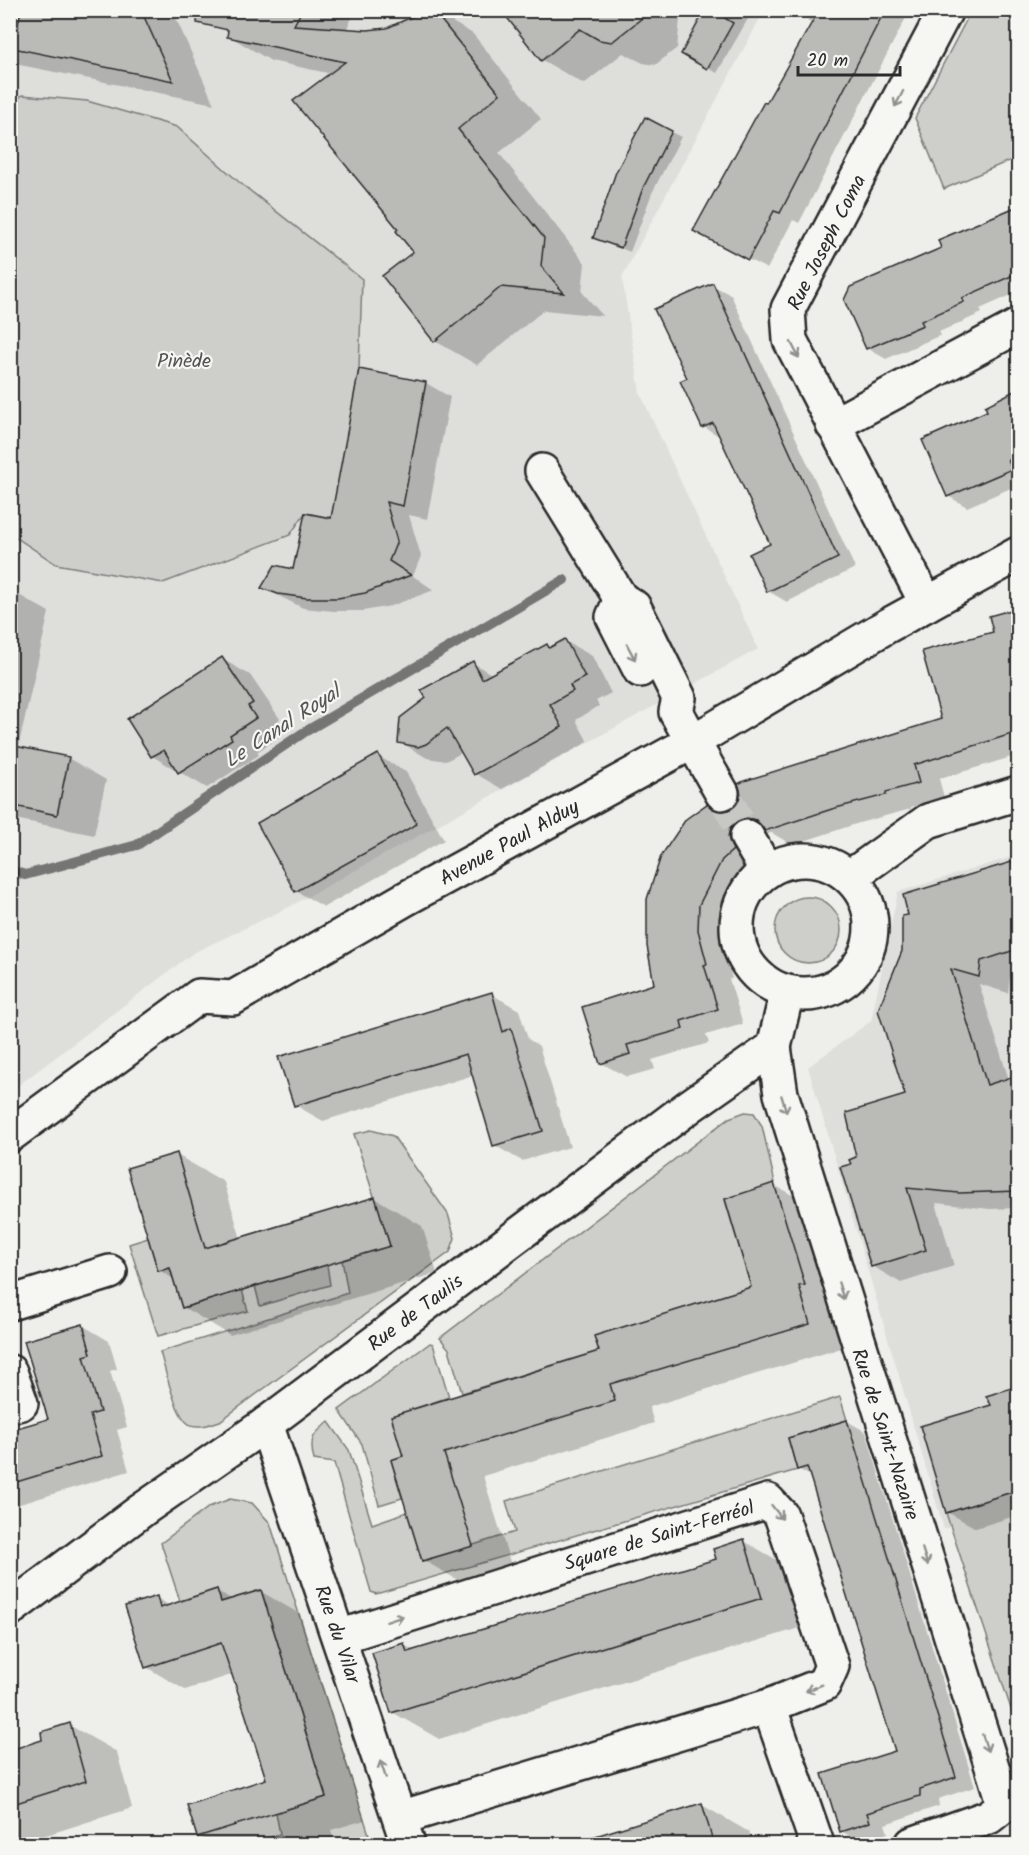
<svg xmlns="http://www.w3.org/2000/svg" width="1029" height="1855" viewBox="0 0 1029 1855" font-family="Kalam,sans-serif">
	<style>
		.built { fill: #dededb }
		.green { fill: #cececa; stroke: #7c7c7a; stroke-width: 1.5 }
		.shadow { fill: #0003 }
		.lines { fill: none; stroke-linecap: round; stroke-linejoin: round }
		.stream { stroke: #757573; stroke-width: 10 }
		.building { fill: #babab7; stroke: #2b2b2b; stroke-width: 1.5 }
		.minor-tunnel { stroke: #c7c7c4; stroke-width: 33; stroke-dasharray: 33 16; stroke-linecap: butt }
		.minor-casing { stroke: #2b2b2b; stroke-width: 38 }
		.minor { stroke: #f6f6f2; stroke-width: 33 }
		.oneway { stroke: #90908e }
		.labels { text-anchor: middle; stroke-width: 4.5; stroke-linejoin: round; paint-order: stroke }
		.street-label { font-size: 20px; fill: #2b2b2b; stroke: #f6f6f2 }
		.park-label { font-size: 20px; fill: #545453; stroke: #f6f6f2 }
		.water-label { font-size: 21px; font-style: italic; fill: #565655; stroke: #f6f6f2 }
	</style>
	<rect width="100%" height="100%" fill="#eeeeea"/>
	<filter id="ink" filterUnits="userSpaceOnUse"><feTurbulence type="fractalNoise" baseFrequency=".0167" numOctaves="2"/><feDisplacementMap in="SourceGraphic" scale="12" xChannelSelector="R" yChannelSelector="G"/><feConvolveMatrix kernelMatrix="1 2 1 2 8 2 1 2 1" color-interpolation-filters="sRGB"/></filter>
	<g filter="url(#ink)">
		<g class="built">
			<path d="M11 11H764L622 277 640 393 758 649 289 907 193 953 11 1091Z"/>
			<path d="M1018 855V1505L944 1529 808 1067 871 1021 898 892Z"/>
		</g>
		<g class="green">
			<path d="M971 11H1018V157L944 189 915 118Z"/>
			<path d="M22 95 87 101 177 127 239 182 362 279 359 369 334 519 305 513 290 535 163 583 56 564 11 534 10 107Z"/>
			<circle cx="808" cy="930" r="33"/>
			<path d="M745 1112 754 1113 762 1126 775 1183 725 1200 751 1287 595 1336 599 1351 462 1393 449 1349 440 1338 729 1118Z"/>
			<path d="M371 1130 393 1136 448 1214 455 1238 450 1252 220 1421C211 1424 201 1428 191 1425 176 1420 165 1368 160 1352L348 1293 342 1260 390 1246 354 1134Z"/>
			<path d="M148 1238 158 1271 170 1268 182 1308 242 1290 248 1311 158 1336 129 1244Z"/>
			<path d="M327 1265 330 1285 260 1306 255 1286Z"/>
			<path d="M430 1343 433 1344 449 1397 392 1416 403 1456 391 1460 402 1498 379 1505 362 1444 339 1410Z"/>
			<path d="M840 1397 847 1420 788 1438 797 1470 376 1594 371 1592 334 1463 314 1460C309 1440 312 1434 329 1422L349 1450 372 1524 407 1512 422 1561 515 1532 506 1501Z"/>
			<path d="M1018 1490V1730L946 1513Z"/>
			<path d="M230 1499 252 1503 270 1523 372 1844H250L280 1834 276 1813 326 1797 261 1590 221 1602 217 1589 180 1601 161 1543 209 1507Z"/>
		</g>
		<g class="shadow">
			<path d="M10 10H165L175 16 214 104 10 63Z"/>
			<path d="M228 10H356L346 30 367 32 388 30 432 10 473 34 541 119 499 153 585 263 582 292 603 316 544 310 477 365 435 341 415 252 400 229 332 74 271 61 229 36Z"/>
			<path d="M503 10H681L677 48 655 65 643 63 623 53 584 84 542 60Z"/>
			<path d="M707 10H753L717 73 683 53Z"/>
			<path d="M813 10H910L799 223 793 220 767 269 713 241 766 105 813 24 807 21Z"/>
			<path d="M645 119 681 137 652 193 630 252 595 237Z"/>
			<path d="M1018 207V292L980 309 982 313 939 332 941 335 886 359 867 348 943 249 940 241Z"/>
			<path d="M712 285 731 295 855 568 787 602 768 591 772 545 722 438 704 427 682 382 689 379Z"/>
			<path d="M360 371 426 383 450 397 427 519 409 515 421 556 413 576 434 590 391 606 363 611H333L303 608 263 588 294 571 332 520Z"/>
			<path d="M1018 391V485L967 507 948 496 989 412 986 406Z"/>
			<path d="M10 590 49 612 18 748 68 758 106 780 94 835 10 818Z"/>
			<path d="M1018 608V755L939 779 944 797 911 807V809L859 823 792 845 772 833 763 835 758 865 748 875 724 920V946L732 979H729L743 1024 706 1035 709 1043 652 1060 655 1069 627 1077 601 1063 655 985 721 813 943 720 995 633 991 617Z"/>
			<path d="M565 641 592 656 611 693 596 701 599 706 576 720 588 742 502 789 476 774 463 752 446 761 427 758 400 742 473 663 493 675 547 645 551 648Z"/>
			<path d="M222 659 250 675 280 719 275 723 283 734 257 752 259 755 207 788 152 756Z"/>
			<path d="M378 756 406 772 444 840 324 907 296 891Z"/>
			<path d="M1018 862V974L1010 977 1008 993 979 984 1009 1080 1018 1077V1208L990 1209 936 1203 954 1266 901 1283 872 1266 853 1165 907 1096 904 952 910 916 905 896Z"/>
			<path d="M491 994 519 1010 528 1039 539 1046 570 1147 522 1161 494 1145 474 1075 323 1121 295 1105Z"/>
			<path d="M177 1155 224 1182 241 1239 375 1198 422 1226 437 1273 230 1335 183 1307 175 1280 159 1270Z"/>
			<path d="M774 1185 814 1207 848 1346 649 1407 654 1423 483 1476 512 1568 463 1583 423 1560 405 1457 601 1352 753 1288Z"/>
			<path d="M82 1325 109 1341 117 1369 110 1371 127 1427 117 1430 129 1471 10 1507V1432L50 1420Z"/>
			<path d="M1018 1388V1515L976 1528 947 1512 993 1406 989 1397Z"/>
			<path d="M847 1421 866 1432 975 1787 938 1799 939 1806 885 1824 888 1833 860 1842 841 1831 897 1752 812 1477 798 1469Z"/>
			<path d="M744 1541 791 1568 809 1625 439 1739 392 1712 404 1645 415 1651 718 1560Z"/>
			<path d="M217 1591 233 1600 260 1591 300 1614 365 1820 331 1830 335 1844H213L198 1836 267 1780 234 1674 185 1690 146 1667 157 1598 170 1606Z"/>
			<path d="M69 1725 117 1752 132 1808 40 1837 35 1844H10V1751L44 1741Z"/>
			<path d="M702 1805 749 1832 753 1844H576Z"/>
		</g>
		<g class="lines">
			<path class="stream" d="M10 870 25 875 137 845 303 733 564 580"/>
		</g>
		<g class="building">
			<path d="M21 10H141L173 81 13 48Z"/>
			<path d="M198 10H302L294 25 367 30 387 28 427 10H433L500 94 458 129 544 238 541 266 564 293 501 287 434 342 382 276 413 252 396 231 398 229 293 101 345 62 227 37 228 30 197 23Z"/>
			<path d="M501 10H652L612 42 599 40 580 29 541 61Z"/>
			<path d="M705 10H712L733 23 707 69 681 54Z"/>
			<path d="M819 10H885L780 213 774 211 748 260 693 231 764 102 766 103Z"/>
			<path d="M645 117 672 131 643 188 621 248 593 238 616 172Z"/>
			<path d="M1018 206V273L962 298 964 302 921 321 923 325 866 349 844 300 850 287 941 248 938 240Z"/>
			<path d="M713 283 838 558 767 592 749 554 770 544 713 423 702 428 680 381 687 378 654 309Z"/>
			<path d="M359 369 426 382 403 506 386 502 397 541 389 561 411 575 365 593 338 598H307L278 594 261 588 275 565 293 569 305 513 331 518Z"/>
			<path d="M1018 389V455L1008 460 1012 469 947 497 922 440 987 411 985 406Z"/>
			<path d="M1018 608V732L914 765 919 783 886 792V795L832 809 765 831 756 820 746 818 737 821 730 828 728 837 733 850 722 860 699 905 698 930 707 964 704 965 718 1009 681 1021 683 1029 627 1045 630 1054 600 1064 582 1007 654 984 647 946V899L661 856 686 819 707 804 721 812 732 809 738 802 741 794 738 784 744 781 941 719 922 651 993 632 989 616Z"/>
			<path d="M565 639 585 677 570 685 573 691 550 704 562 727 474 775 447 728 426 744 418 747 398 743 400 718 426 698 421 690 473 661 482 679 547 644 549 648Z"/>
			<path d="M222 657 253 703 248 706 256 718 230 735 232 739 178 773 164 750 151 757 127 719Z"/>
			<path d="M10 745 69 757 57 815 10 805Z"/>
			<path d="M378 754 417 824 295 892 257 823Z"/>
			<path d="M1018 860V949L981 961 979 977 951 969 987 1085 1018 1075V1191L959 1193 907 1188 926 1250 871 1267 840 1167 851 1164 849 1160 856 1157 846 1113 905 1095 878 1010 902 951V916L908 915 903 895Z"/>
			<path d="M492 992 503 1032 511 1028 543 1131 493 1146 466 1054 294 1106 278 1057Z"/>
			<path d="M177 1153 205 1248 375 1197 390 1246 182 1308 170 1268 158 1271 127 1168Z"/>
			<path d="M774 1183 805 1285 799 1286 810 1324 610 1384 615 1401 444 1453 473 1546 422 1561 391 1460 403 1456 391 1416 599 1351 594 1336 751 1287 725 1199Z"/>
			<path d="M83 1324 91 1354 84 1356 100 1412 90 1415 102 1456 10 1484V1430L48 1419 24 1341Z"/>
			<path d="M1018 1386V1490L946 1513 920 1426 991 1405 986 1396Z"/>
			<path d="M847 1420 956 1777 920 1789V1796L867 1813 870 1822 840 1832 822 1774 895 1751 807 1467 797 1470 788 1438Z"/>
			<path d="M744 1539 762 1598 391 1713 372 1653 404 1643 407 1652 716 1559 713 1549Z"/>
			<path d="M217 1589 221 1602 261 1590 326 1797 197 1837 187 1805 266 1779 245 1713 221 1643 145 1668 125 1606 157 1596 160 1608Z"/>
			<path d="M70 1723 86 1781 10 1805V1750L42 1740 41 1732Z"/>
			<path d="M702 1803 714 1845H590L589 1838Z"/>
		</g>
		<g class="lines">
			<path class="minor-tunnel" d="M722 793 747 837"/>
			<defs>
				<g id="minor">
					<path d="M833 425 1018 326"/>
					<path d="M542 471 621 599 634 607 679 698 676 712 722 793"/>
					<path d="M621 599 613 617 640 670"/>
					<path d="M927 604 790 340 788 309 946 10"/>
					<path d="M747 837 767 871"/>
					<circle cx="804" cy="927" r="67"/>
					<path d="M850 877 928 821 1018 793"/>
					<path d="M774 1047 781 1094 1004 1805"/>
					<path d="M10 1135 199 996 233 998 405 899 692 742 887 626 1018 554"/>
					<path d="M10 1303 110 1272"/>
					<path d="M10 1372 21 1403 10 1406"/>
					<path d="M266 1424 408 1844"/>
					<path d="M10 1609 142 1510 266 1424 690 1106 774 1047 787 992"/>
					<path d="M339 1637 768 1501 781 1515 832 1666 824 1684 769 1706 400 1818"/>
					<path d="M769 1706 817 1844"/>
					<path d="M912 1844 989 1817 1004 1805 1018 1801"/>
				</g>
			</defs>
			<use href="#minor" class="minor-casing"/>
			<use href="#minor" class="minor"/>
		</g>
		<defs><path id="oneway-shaft" d="M-6 0H5M1.5-3L5.5 0L1.5 3" fill="none" stroke-width="1.6" stroke-linecap="round" stroke-linejoin="round" transform="scale(1.5)"/></defs>
		<g class="oneway">
			<use href="#oneway-shaft" transform="translate(899 99) rotate(118)"/>
			<use href="#oneway-shaft" transform="translate(795 350) rotate(63)"/>
			<use href="#oneway-shaft" transform="translate(631 652) rotate(62)"/>
			<use href="#oneway-shaft" transform="translate(784 1104) rotate(73)"/>
			<use href="#oneway-shaft" transform="translate(841 1291) rotate(73)"/>
			<use href="#oneway-shaft" transform="translate(777 1512) rotate(52)"/>
			<use href="#oneway-shaft" transform="translate(925 1557) rotate(72)"/>
			<use href="#oneway-shaft" transform="translate(395 1619) rotate(-18)"/>
			<use href="#oneway-shaft" transform="translate(814 1688) rotate(158)"/>
			<use href="#oneway-shaft" transform="translate(985 1743) rotate(72)"/>
			<use href="#oneway-shaft" transform="translate(383 1769) rotate(-108)"/>
		</g>
	</g>
	<g class="labels">
		<g class="street-label">
			<text transform="translate(826 242) rotate(-63)" y="7">Rue Joseph Coma</text>
			<text transform="translate(509 842) rotate(-29)" y="7">Avenue Paul Alduy</text>
			<text transform="translate(415 1312) rotate(-37)" y="7">Rue de Taulis</text>
			<text transform="translate(886 1434) rotate(72)" y="7">Rue de Saint-Nazaire</text>
			<text transform="translate(659 1535) rotate(-17)" y="7">Square de Saint-Ferréol</text>
			<text transform="translate(338 1634) rotate(71)" y="7">Rue du Vilar</text>
		</g>
		<g class="park-label">
			<text x="184" y="367">Pinède</text>
		</g>
		<g class="water-label">
			<text transform="translate(282 726) rotate(-33)" y="7">Le Canal Royal</text>
		</g>
	</g>
	<rect width="1029" height="1855" fill="none" stroke="#f6f6f2" stroke-width="36"/>
	<rect x="18" y="18" width="993" height="1819" fill="none" stroke="#2b2b2b" stroke-width="2" filter="url(#ink)"/>
	<path d="M798 66v9h102v-9" fill="none" stroke="#2b2b2b" stroke-width="3"/>
	<text x="807" y="66" font-size="18" fill="#2b2b2b" stroke="#f6f6f2" stroke-width="4.5" paint-order="stroke">20 m</text>
</svg>
